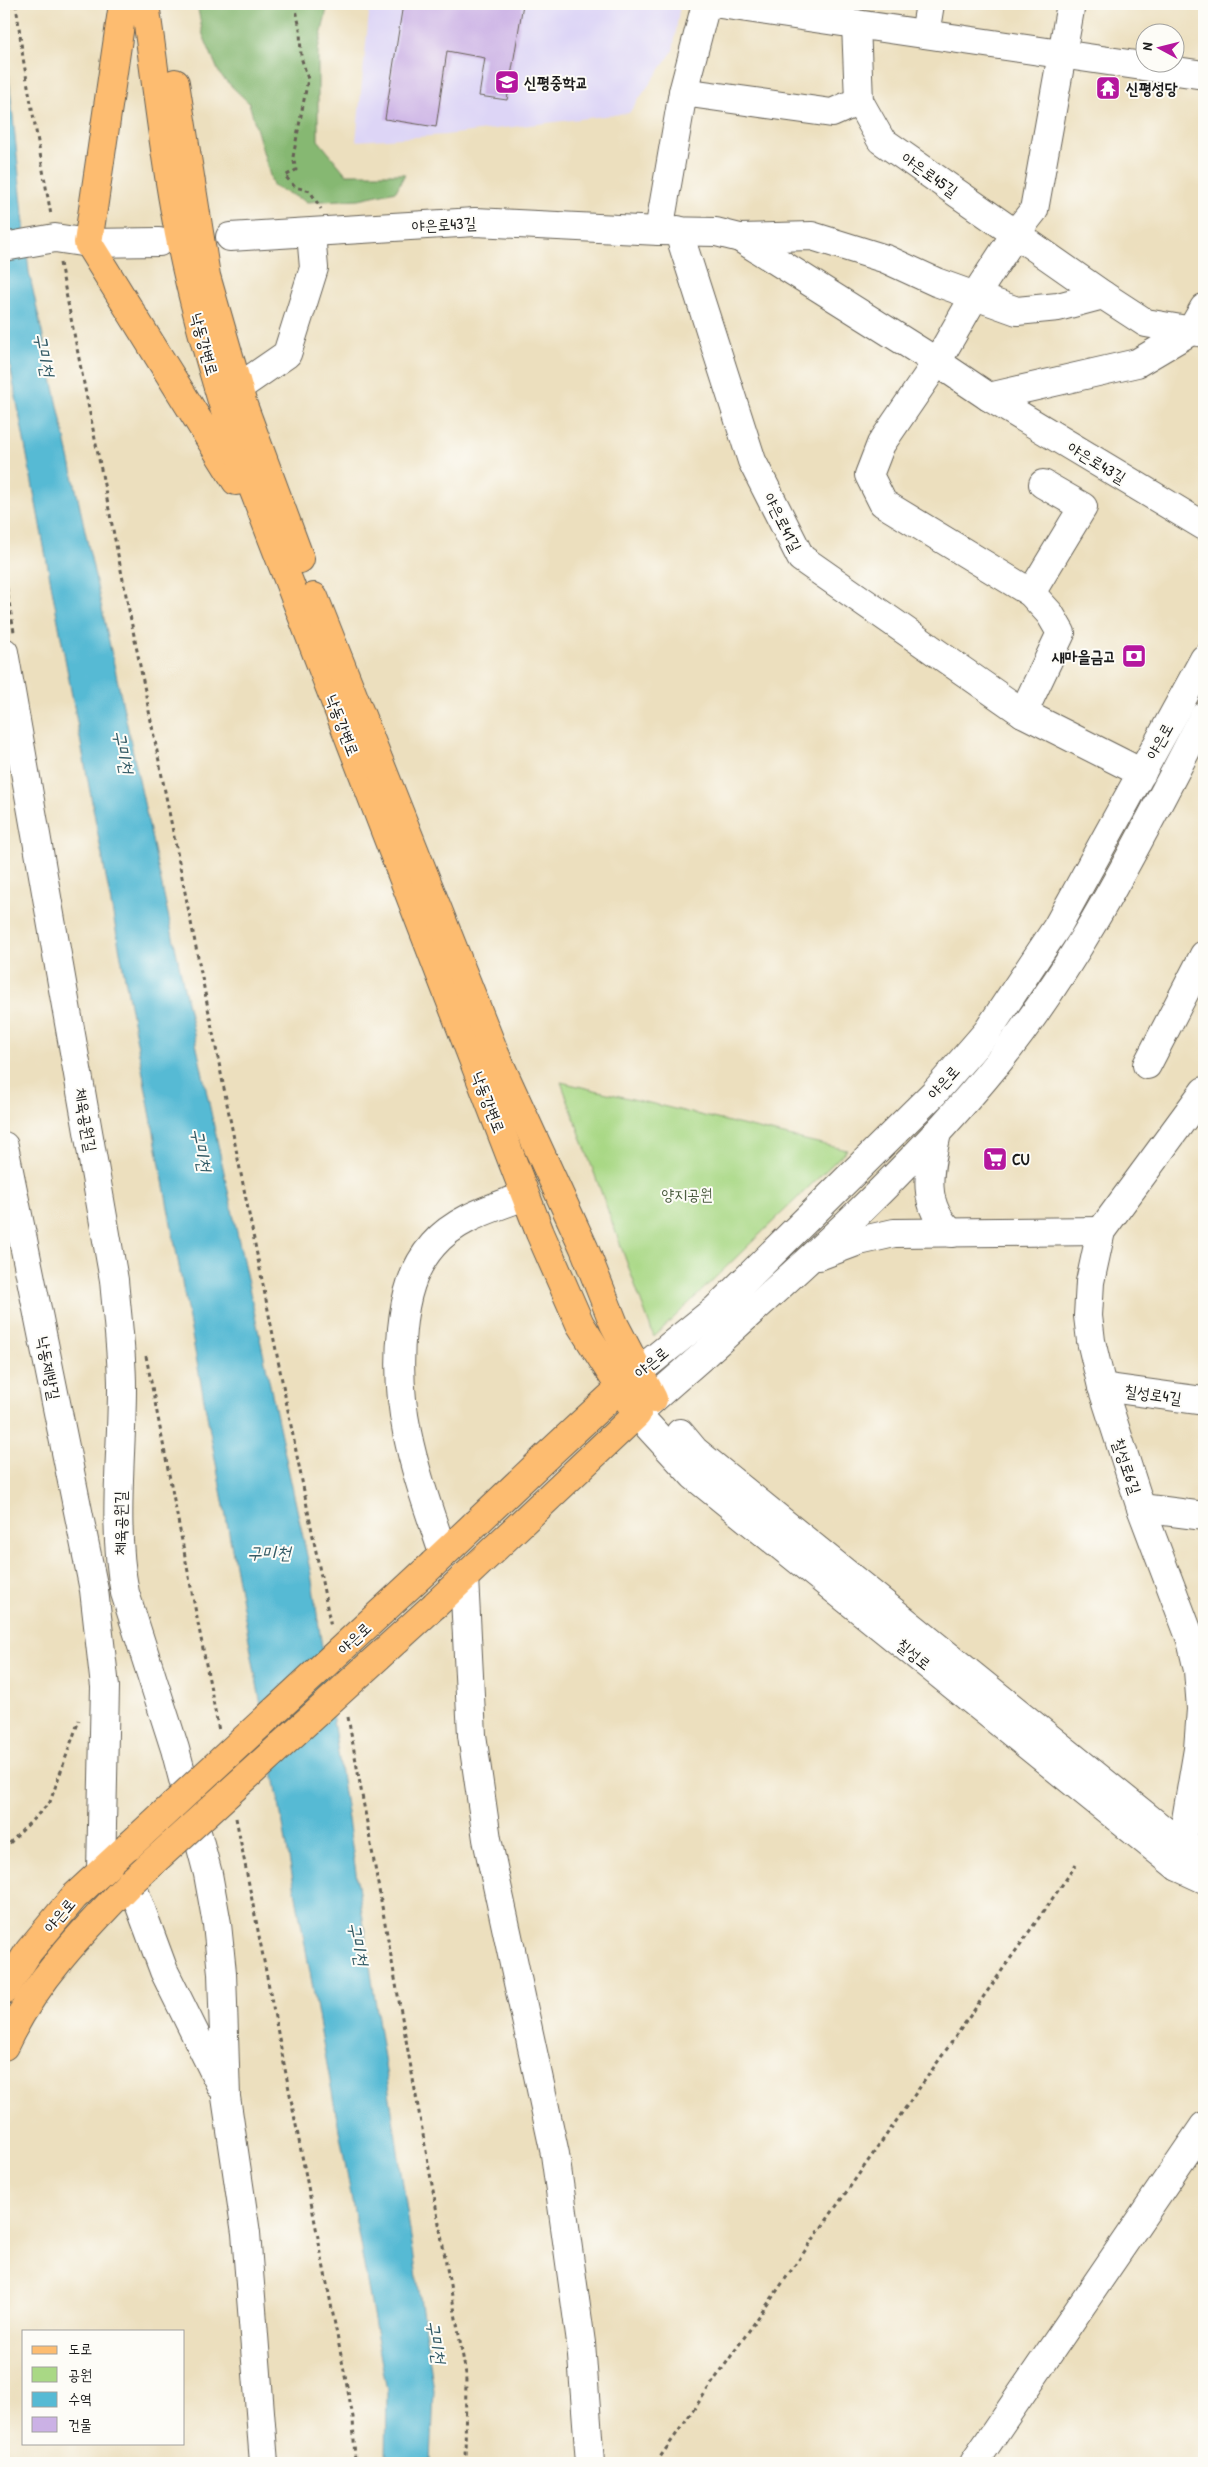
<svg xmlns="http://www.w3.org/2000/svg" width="1208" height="2467" viewBox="0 0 1208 2467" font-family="'Patrick Hand','Poor Story',sans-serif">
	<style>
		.built { fill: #ddd5f6 }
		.green { fill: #a9d885; stroke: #627a50 }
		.forest { fill: #86b872; stroke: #516a47 }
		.water { fill: #56bad4; stroke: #396b78 }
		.building { fill: #cbb1e5 }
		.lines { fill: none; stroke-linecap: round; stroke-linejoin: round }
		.minor-casing { stroke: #656055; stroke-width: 30 }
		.major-casing { stroke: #656055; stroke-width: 30 }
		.path { stroke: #656055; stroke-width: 3; stroke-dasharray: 4 4; stroke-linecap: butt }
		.minor { stroke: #fff; stroke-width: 28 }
		.major { stroke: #fdbc70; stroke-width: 28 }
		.major-bridge-casing { stroke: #656055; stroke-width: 30; stroke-linecap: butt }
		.major-bridge { stroke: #fdbc70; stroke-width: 28 }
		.labels { text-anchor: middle; stroke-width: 4; stroke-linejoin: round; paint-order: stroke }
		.poi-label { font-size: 16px; font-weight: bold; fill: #1c1c1c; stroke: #fdfcf7; text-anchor: start }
		.street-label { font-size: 16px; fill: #1c1c1c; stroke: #fdfcf7 }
		.park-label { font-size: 16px; fill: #4d5e41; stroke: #fdfcf7 }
		.water-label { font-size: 18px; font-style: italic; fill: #335b66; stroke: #fdfcf7 }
	</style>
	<rect width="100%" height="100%" fill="#fdfcf7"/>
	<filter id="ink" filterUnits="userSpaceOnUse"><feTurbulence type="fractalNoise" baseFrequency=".02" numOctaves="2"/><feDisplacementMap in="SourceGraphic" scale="10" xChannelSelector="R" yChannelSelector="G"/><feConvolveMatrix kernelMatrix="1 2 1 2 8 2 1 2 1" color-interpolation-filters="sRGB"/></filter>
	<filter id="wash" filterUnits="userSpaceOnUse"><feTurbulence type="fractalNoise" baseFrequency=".0096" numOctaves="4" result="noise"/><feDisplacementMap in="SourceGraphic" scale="20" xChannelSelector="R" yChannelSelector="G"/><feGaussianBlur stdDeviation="1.12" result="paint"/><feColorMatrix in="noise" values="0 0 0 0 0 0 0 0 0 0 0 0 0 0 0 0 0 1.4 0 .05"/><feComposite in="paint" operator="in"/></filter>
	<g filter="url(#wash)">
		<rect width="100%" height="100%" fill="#ecdfbe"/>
		<path class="built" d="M370 4H680L673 51 629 113 445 135 356 141Z"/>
		<path class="green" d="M561 1082 847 1150 654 1337Z"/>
		<path class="forest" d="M197 4H328L318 50V140L346 174H405L396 191 359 199 307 202 273 186 249 103 220 75 203 35Z"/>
		<path class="water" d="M4 29 29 272 311 1574 434 2390 431 2463H386L387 2391 244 1613 4 333Z"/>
		<g id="blocks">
			<path class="building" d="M403 4H523L507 100 479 96 485 58 447 51 436 127 385 119Z"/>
		</g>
	</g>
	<g filter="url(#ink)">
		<use href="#blocks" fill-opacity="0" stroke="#656055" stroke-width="1"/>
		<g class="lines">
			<defs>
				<g id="minor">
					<path d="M706 4 683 92 659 231 716 232 740 238 937 362 989 397 1204 526"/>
					<path d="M720 4 1204 75"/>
					<path d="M856 24 859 101 881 140 1103 295"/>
					<path d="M925 34 930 4"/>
					<path d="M683 92 832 113 859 101"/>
					<path d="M678 230 752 461 801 558 1023 713 1142 773"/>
					<path d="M230 237 475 222 659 231"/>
					<path d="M740 238 812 236 886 259 936 282 1017 311 1058 307 1103 295 1146 323 1204 333"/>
					<path d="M4 247 55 238 88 243 159 242"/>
					<path d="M1191 331 1204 308"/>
					<path d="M238 388 287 354 314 268 311 233"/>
					<path d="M989 397 1137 363 1191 331"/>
					<path d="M1031 593 1083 507 1043 484"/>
					<path d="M4 652 114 1280C117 1316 122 1352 122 1387 122 1456 112 1525 125 1593L175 1749 208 1874 217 1924 222 1973 226 2097 246 2233 264 2463"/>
					<path d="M1023 713 1061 633 1050 614 1031 593 883 503 869 475 881 444 937 362 974 297 1016 233 1034 210 1071 4"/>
					<path d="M1204 716C1140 839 1075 972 985 1078 908 1170 818 1252 729 1332 699 1360 667 1386 637 1414L694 1476 1178 1867 1204 1879"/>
					<path d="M1147 1065 1204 955"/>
					<path d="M937 1133C929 1169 920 1206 952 1233"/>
					<path d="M4 1146 94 1590 105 1687 101 1871"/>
					<path d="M819 1256 859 1241 894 1233 1101 1231"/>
					<path d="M639 1371 716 1309 934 1093 987 1032 1057 927 1204 659"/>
					<path d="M1102 1387 1204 1401"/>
					<path d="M680 1433 695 1451 1178 1842 1204 1853"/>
					<path d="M1141 1508 1204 1516"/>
					<path d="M443 1553C417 1474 393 1414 402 1329 405 1298 412 1269 433 1245 456 1218 493 1208 525 1196"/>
					<path d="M464 1577 472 1735 487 1839 555 2154 581 2343 590 2463"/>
					<path d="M1178 1867 1198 1749 1201 1709 1198 1670 1191 1640 1141 1508 1102 1387 1091 1341 1088 1316 1090 1282 1101 1231 1204 1091"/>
					<path d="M131 1882 164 1971 221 2086"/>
					<path d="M974 2463 1204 2126"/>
				</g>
				<g id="major">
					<path d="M123 4 88 243 236 481"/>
					<path d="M145 4C155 71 162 139 174 206 187 284 209 359 232 434L540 1233 580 1324 637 1414 435 1605"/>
					<path d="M175 83 206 276 243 405 300 559"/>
					<path d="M314 597 495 1054 584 1248 614 1324 653 1399"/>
					<path d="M433 1564 549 1454 634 1375"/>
					<path d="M4 1990 29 1951 74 1897 130 1845"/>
					<path d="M4 2046C34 1982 82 1932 131 1882"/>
				</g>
			</defs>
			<use href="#minor" class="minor-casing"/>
			<use href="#major" class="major-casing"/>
			<g class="path">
				<path d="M16 4 23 58 51 215"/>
				<path d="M295 4 300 29 301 57 308 79 293 157 296 170 285 176 295 187 310 191 321 209"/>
				<path d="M60 263 331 1627"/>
				<path d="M4 572 14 632"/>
				<path d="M146 1356 219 1731"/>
				<path d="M348 1717 466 2374 465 2463"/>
				<path d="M236 1818 353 2417 355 2463"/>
				<path d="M4 1849 50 1802 79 1720"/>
				<path d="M656 2463 1076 1865"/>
			</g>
			<use href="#minor" class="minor"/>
			<use href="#major" class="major"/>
			<defs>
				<g id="major-bridge">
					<path d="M130 1845 433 1564"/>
					<path d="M131 1882 435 1605"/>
				</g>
			</defs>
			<use href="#major-bridge" class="major-bridge-casing"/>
			<use href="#major-bridge" class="major-bridge"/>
		</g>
	</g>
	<defs>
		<symbol id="school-square" viewBox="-11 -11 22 22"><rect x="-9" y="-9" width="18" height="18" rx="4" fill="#b5179e" stroke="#fdfcf7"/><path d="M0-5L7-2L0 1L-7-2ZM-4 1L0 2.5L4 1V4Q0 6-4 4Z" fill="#fff"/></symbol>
		<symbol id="temple-square" viewBox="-11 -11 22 22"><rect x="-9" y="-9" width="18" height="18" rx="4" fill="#b5179e" stroke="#fdfcf7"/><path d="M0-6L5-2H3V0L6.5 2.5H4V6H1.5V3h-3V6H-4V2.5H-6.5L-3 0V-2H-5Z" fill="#fff"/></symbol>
		<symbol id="bank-square" viewBox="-11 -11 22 22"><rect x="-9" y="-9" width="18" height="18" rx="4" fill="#b5179e" stroke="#fdfcf7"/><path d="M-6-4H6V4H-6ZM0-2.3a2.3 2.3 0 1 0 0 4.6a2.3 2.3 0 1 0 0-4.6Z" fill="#fff"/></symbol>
		<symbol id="supermarket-square" viewBox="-11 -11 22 22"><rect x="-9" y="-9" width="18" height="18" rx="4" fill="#b5179e" stroke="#fdfcf7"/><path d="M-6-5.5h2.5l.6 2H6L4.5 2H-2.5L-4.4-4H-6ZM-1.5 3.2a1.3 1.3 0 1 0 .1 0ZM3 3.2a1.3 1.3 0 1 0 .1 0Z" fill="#fff"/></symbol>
	</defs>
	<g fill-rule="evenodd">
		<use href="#school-square" x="493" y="68" width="28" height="28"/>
		<use href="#temple-square" x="1094" y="74" width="28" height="28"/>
		<use href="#bank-square" x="1120" y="642" width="28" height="28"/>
		<use href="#supermarket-square" x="981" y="1145" width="28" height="28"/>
	</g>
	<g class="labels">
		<g class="poi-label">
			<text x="524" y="88">신평중학교</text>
			<text x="1126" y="94">신평성당</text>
			<text x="1116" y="662" text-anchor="end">새마을금고</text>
			<text x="1012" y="1165">CU</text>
		</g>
		<g class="street-label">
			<text transform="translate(930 174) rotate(35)" y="6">야은로45길</text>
			<text transform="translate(444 224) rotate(-3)" y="6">야은로43길</text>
			<text transform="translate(205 344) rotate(75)" y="6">낙동강변로</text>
			<text transform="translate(1097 462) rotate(31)" y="6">야은로43길</text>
			<text transform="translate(783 522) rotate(63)" y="6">야은로41길</text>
			<text transform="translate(343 725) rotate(69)" y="6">낙동강변로</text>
			<text transform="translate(1159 741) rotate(-61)" y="6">야은로</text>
			<text transform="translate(943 1082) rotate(-48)" y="6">야은로</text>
			<text transform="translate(489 1102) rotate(69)" y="6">낙동강변로</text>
			<text transform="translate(86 1120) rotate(80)" y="6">체육공원길</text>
			<text transform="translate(651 1362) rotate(-40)" y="6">야은로</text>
			<text transform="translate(49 1368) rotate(79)" y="6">낙동제방길</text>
			<text transform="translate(1153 1394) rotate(8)" y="6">칠성로4길</text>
			<text transform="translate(1127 1466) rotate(71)" y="6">칠성로6길</text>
			<text transform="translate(120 1523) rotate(-90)" y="6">체육공원길</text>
			<text transform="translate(354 1638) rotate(-43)" y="6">야은로</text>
			<text transform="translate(914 1654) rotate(39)" y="6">칠성로</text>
			<text transform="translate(59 1915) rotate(-50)" y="6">야은로</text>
		</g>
		<g class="park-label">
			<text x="687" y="1200">양지공원</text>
		</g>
		<g class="water-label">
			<text transform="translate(44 355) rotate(79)" y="6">구미천</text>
			<text transform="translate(123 752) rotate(79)" y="6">구미천</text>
			<text transform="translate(201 1150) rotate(79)" y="6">구미천</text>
			<text x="269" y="1559">구미천</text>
			<text transform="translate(358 1944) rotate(79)" y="6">구미천</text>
			<text transform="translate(436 2342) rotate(81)" y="6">구미천</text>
		</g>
	</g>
	<rect width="1208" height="2467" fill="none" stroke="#fdfcf7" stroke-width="20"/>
	<rect x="22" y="2330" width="162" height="115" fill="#fdfcf7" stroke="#a3a29f"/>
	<rect x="32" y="2346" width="25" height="8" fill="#fdbc70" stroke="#a3a29f"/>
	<text x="68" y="2354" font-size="15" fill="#1c1c1c">도로</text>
	<rect x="32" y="2367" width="25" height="15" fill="#a9d885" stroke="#a3a29f"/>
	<text x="68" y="2380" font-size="15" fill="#1c1c1c">공원</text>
	<rect x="32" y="2392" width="25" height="15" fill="#56bad4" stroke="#a3a29f"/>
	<text x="68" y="2404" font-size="15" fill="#1c1c1c">수역</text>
	<rect x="32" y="2417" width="25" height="15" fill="#cbb1e5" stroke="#a3a29f"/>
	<text x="68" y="2430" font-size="15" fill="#1c1c1c">건물</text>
	<g transform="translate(1160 48) rotate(277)"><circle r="24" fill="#fdfcf7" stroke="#a3a29f"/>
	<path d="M0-4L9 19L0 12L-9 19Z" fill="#b5179e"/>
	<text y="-8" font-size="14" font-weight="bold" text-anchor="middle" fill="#1c1c1c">N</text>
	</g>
</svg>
